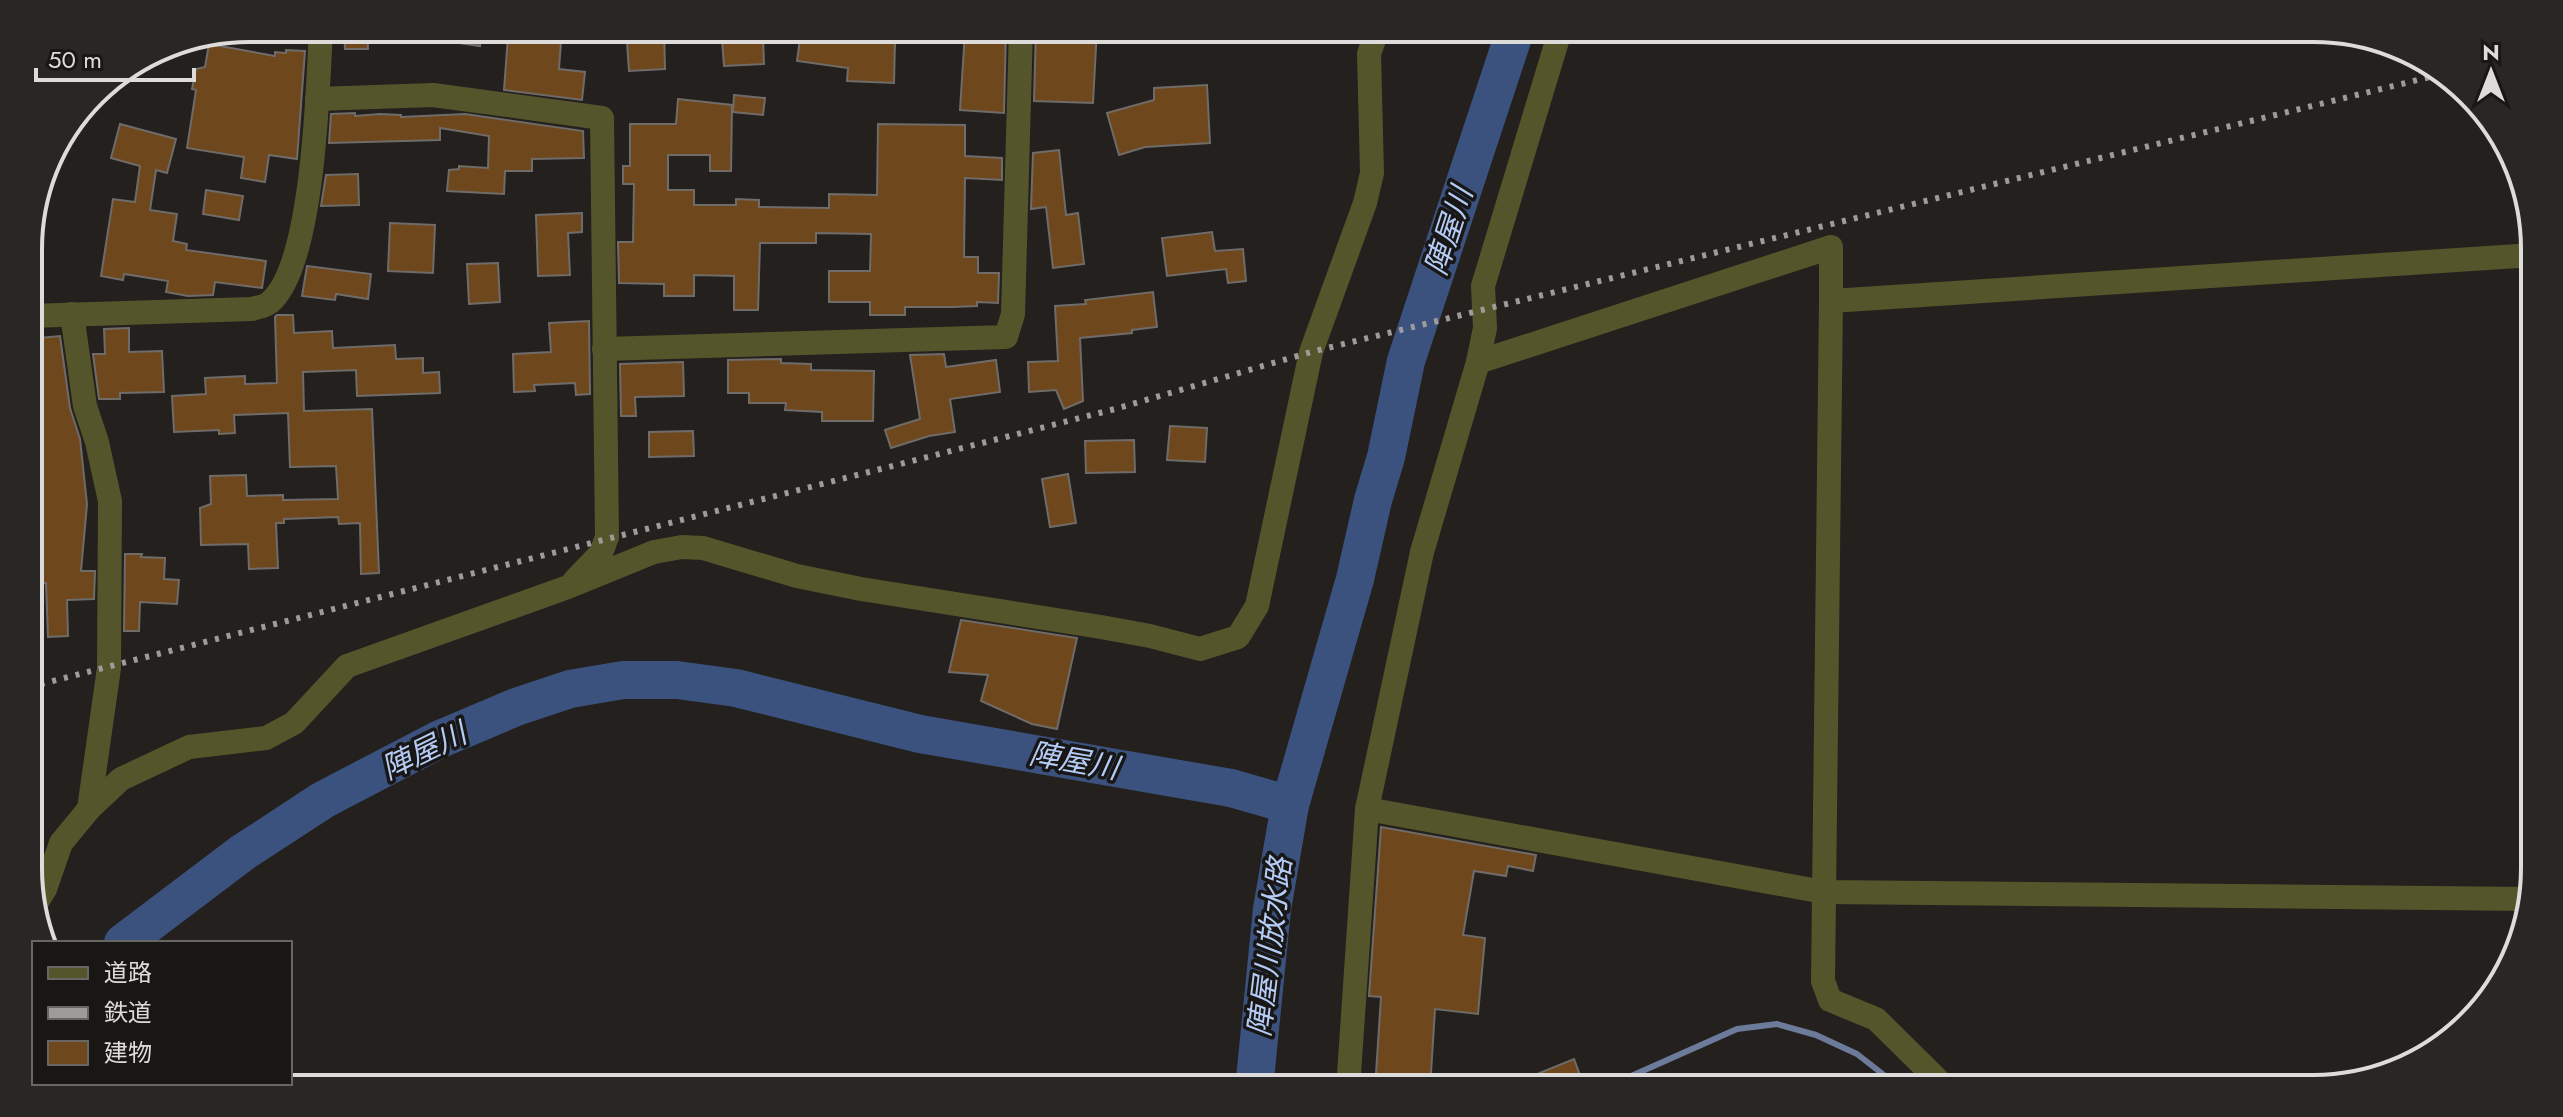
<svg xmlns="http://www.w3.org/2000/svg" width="2563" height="1117" viewBox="0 0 2563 1117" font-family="Jost,'Noto Sans JP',sans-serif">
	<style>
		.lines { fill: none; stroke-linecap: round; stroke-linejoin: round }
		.stream { stroke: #6c7b9a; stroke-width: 6 }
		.river { stroke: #3b527f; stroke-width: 38 }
		.building { fill: #6f471c; stroke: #6f6b69; stroke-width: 2 }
		.minor { stroke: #54552a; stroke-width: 24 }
		.rail { stroke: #9d9c9a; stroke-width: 6; stroke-dasharray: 4 8; stroke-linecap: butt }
		.labels { text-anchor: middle; stroke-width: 7; stroke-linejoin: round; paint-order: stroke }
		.water-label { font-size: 30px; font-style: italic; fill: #b4cbf6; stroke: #191715 }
		.rim { fill: none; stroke: #dddcda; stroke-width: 4 }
	</style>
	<rect width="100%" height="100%" fill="#23201e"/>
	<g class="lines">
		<path class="stream" d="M1602 1089 1737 1029 1777 1024 1816 1035 1857 1054 1902 1089"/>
		<g class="river">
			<path d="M123 943 242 853 323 800 438 740 516 707 570 689 623 680H677L736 688 920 734 1231 788 1290 805"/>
			<path d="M1254 1089 1272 909 1290 805 1355 579 1373 500 1386 457 1406 361 1516 28"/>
		</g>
	</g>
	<g class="building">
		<path d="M344 28H367L368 49H345Z"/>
		<path d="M424 28H482L480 46 424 38Z"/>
		<path d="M534 28H562L559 69 585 72 582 100 504 90 508 36 534 37Z"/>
		<path d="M626 28H664L665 69 629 71Z"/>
		<path d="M817 28H866L865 40 895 41 894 83 847 81 848 68 797 61 801 32 817 34Z"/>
		<path d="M994 28H1006L1004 113 960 110 965 32 993 34Z"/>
		<path d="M1036 28H1097L1093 103 1034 101Z"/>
		<path d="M763 38 764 64 724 66 722 40Z"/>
		<path d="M209 44 275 56V52L286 53V50L305 51 297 159 269 155 265 182 241 178 244 157 187 148 196 90 192 89 196 69 205 67Z"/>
		<path d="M1207 85 1210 143 1145 147 1119 155 1107 113 1154 100V88Z"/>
		<path d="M734 95 765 98 763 115 733 112Z"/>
		<path d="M678 99 732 105 731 171H710V155H668V190H694V205H736V199L759 200V207L829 208V194L877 195 878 124 965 125V156L1002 158V180L965 178 964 257H978V273H999L998 303 977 302V306L953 307H905V315H870V302H829V271H870L871 234 816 233V243H760L758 310H734V276L694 275V296H664V284L619 283 618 242H633L634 184H623V166H630V124H676Z"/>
		<path d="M355 113V116L380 114 401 115V117L465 114 583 131 584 158 532 159V171H505L504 194 447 191 449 170 459 169V166L488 168 489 136 440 128V140L329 143 331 114Z"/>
		<path d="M120 124 176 139 167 173 156 170 150 210 177 214 173 241 187 244 186 250 266 261 262 288 215 282 213 295 188 296 166 292 168 281 124 274 123 280 101 276 113 199 135 202 140 166 111 158Z"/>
		<path d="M1059 150 1066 215 1078 213 1084 264 1053 268 1046 207 1031 209 1033 153Z"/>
		<path d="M358 174 359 205 321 206 326 175Z"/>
		<path d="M206 190 243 196 239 220 203 214Z"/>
		<path d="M582 213V232L568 233 570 275 538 276 536 215Z"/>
		<path d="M390 223 435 225 433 273 388 271Z"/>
		<path d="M1212 232 1215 251 1243 249 1246 281 1228 283 1226 269 1167 276 1162 238Z"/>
		<path d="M498 263 500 302 469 304 467 264Z"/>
		<path d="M307 266 371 274 368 299 336 294 335 300 302 296Z"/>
		<path d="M1153 292 1157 327 1132 330V333L1080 338 1083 401 1064 409 1056 390 1029 392 1028 362 1058 361 1055 306 1086 304 1085 300Z"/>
		<path d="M277 315H293L294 333 332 331 333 348 395 345 396 359 423 358V373L439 372 440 393 357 396 356 370 303 372 304 411 372 409 379 573 361 574 360 523 339 524 338 517 284 519V523H276L278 568 249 569 248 544 201 545 200 508 211 504 210 476 246 475 247 496 283 495V500L338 499 336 466 290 467 288 413 234 415 235 433 219 434V430L174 432 172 396 206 394 205 378 245 376V384L277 383 275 317Z"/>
		<path d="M589 321 590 394 576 395 575 383 534 385 535 391 514 392 513 354 551 352 549 323Z"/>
		<path d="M129 328V352L162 351 164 392 120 393V399H99L93 354H105L104 329Z"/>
		<path d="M60 336 70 408 80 439 87 504 81 571H95L94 599 67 600 68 636 48 637 46 583H34V543L29 542V339Z"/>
		<path d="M944 354 946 367 996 360 1000 392 950 399 955 432 929 436 891 448 885 430 920 419 910 355Z"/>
		<path d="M781 359V363L811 364V370L874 371 873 421H822V412L785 410 786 403H749V393H728V360Z"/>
		<path d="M683 362 684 396 635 397 636 416H621L620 364Z"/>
		<path d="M1170 426 1207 428 1205 462 1167 460Z"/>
		<path d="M693 431 694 456 649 457V432Z"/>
		<path d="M1134 440 1135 472 1086 473 1085 441Z"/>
		<path d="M1068 474 1076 523 1050 527 1042 479Z"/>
		<path d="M125 554H142L141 557 165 558 164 579 179 580 177 604 140 602 139 631H124Z"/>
		<path d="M961 620 1077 638 1057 729 1032 724 981 701 988 675 949 672Z"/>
		<path d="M1381 827 1536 855 1533 871 1508 866 1506 876 1474 871 1463 935 1485 938 1478 1014 1435 1009 1430 1089H1375L1381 997 1369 996Z"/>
		<path d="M1574 1059 1581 1078 1555 1089H1500Z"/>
	</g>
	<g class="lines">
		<g class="minor">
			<path d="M317 99 433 95 602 118 607 537 601 553 575 580"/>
			<path d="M72 314 85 406 97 442 110 501 109 668 89 809"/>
			<path d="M29 316 252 309C257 307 264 307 269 303 314 268 318 85 321 28"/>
			<path d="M604 349 1006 337 1013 314 1021 28"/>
			<path d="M1478 362 1485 328 1483 286 1561 28"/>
			<path d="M1367 809 1824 892 2529 899"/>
			<path d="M34 907 45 889 61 843 89 809 121 779 189 747 266 738 294 723 347 666 568 587 654 552 682 547 703 548 797 576 861 589 1101 627 1150 636 1200 649 1238 637 1257 606 1311 352 1365 203 1372 173 1369 54 1378 28"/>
			<path d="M1348 1089 1367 809 1422 552 1478 362 1831 247V301"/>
			<path d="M1947 1089 1876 1019 1830 1000 1823 981 1831 301 2533 255"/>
		</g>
		<path class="rail" d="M29 687 1115 409 1311 352 2438 75"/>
	</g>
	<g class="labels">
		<g class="water-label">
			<text transform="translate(1449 231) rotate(-72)" y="10">陣屋川</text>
			<text transform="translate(424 751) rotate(-26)" y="10">陣屋川</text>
			<text transform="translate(1074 761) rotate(10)" y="10">陣屋川</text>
			<text transform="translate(1270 947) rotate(-83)" y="10">陣屋川放水路</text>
		</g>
	</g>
	<path d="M0 0H2563V1117H0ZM249 42H2314A207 207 0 0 1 2521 249V868A207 207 0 0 1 2314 1075H249A207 207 0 0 1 42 868V249A207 207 0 0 1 249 42Z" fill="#292725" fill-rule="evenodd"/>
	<path class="rim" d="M249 42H2314A207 207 0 0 1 2521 249V868A207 207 0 0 1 2314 1075H249A207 207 0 0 1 42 868V249A207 207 0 0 1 249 42Z"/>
	<rect x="32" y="941" width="260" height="144" fill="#191715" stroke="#676664" stroke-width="2"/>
	<rect x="48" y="967" width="40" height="12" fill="#54552a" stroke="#676664" stroke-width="2"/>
	<text x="104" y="981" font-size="24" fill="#dddcda">道路</text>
	<rect x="48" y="1007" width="40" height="12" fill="#9d9c9a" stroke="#676664" stroke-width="2"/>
	<text x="104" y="1021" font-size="24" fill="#dddcda">鉄道</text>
	<rect x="48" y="1041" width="40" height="24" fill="#6f471c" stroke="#676664" stroke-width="2"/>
	<text x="104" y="1061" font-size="24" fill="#dddcda">建物</text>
	<g transform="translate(2491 72)" stroke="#191715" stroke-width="6" paint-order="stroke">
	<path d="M0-6L14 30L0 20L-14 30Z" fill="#dddcda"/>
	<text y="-12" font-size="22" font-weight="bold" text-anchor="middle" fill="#dddcda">N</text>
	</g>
	<path d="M36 68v12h158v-12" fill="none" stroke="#dddcda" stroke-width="4"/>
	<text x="48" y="68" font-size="24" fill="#dddcda" stroke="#191715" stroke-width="6" paint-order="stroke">50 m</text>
</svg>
